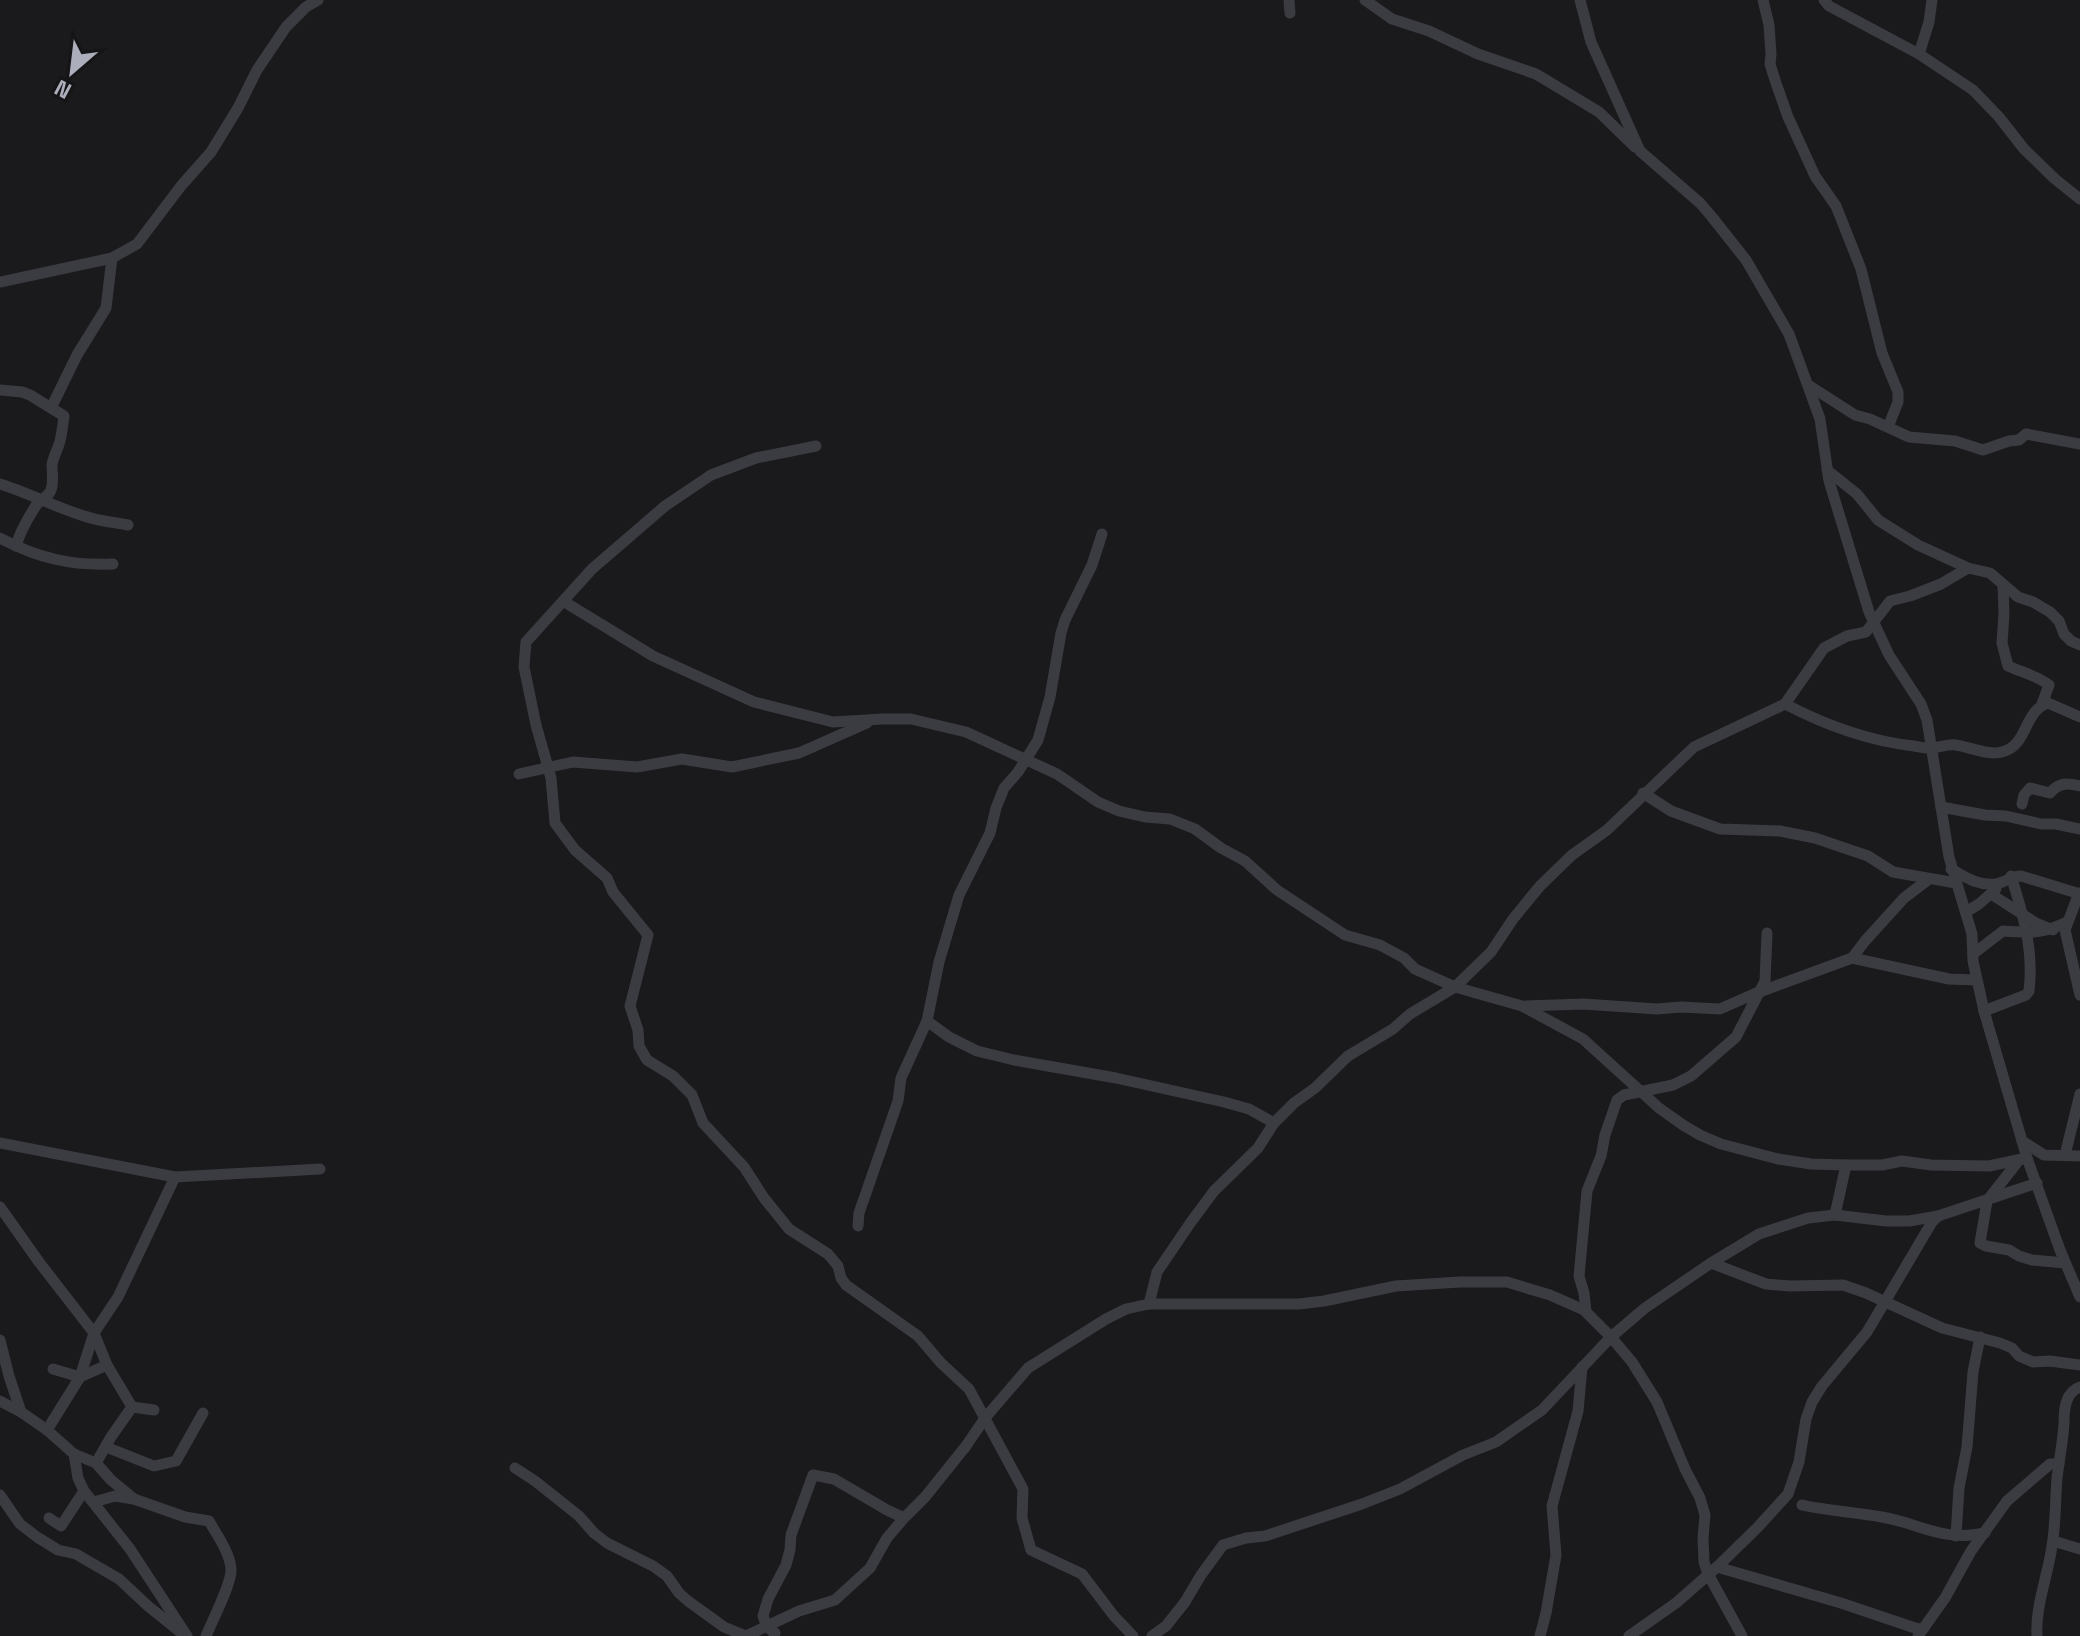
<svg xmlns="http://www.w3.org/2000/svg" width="2080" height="1636" viewBox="0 0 2080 1636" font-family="'Space Grotesk',sans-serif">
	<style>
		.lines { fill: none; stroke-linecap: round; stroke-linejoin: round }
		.minor { stroke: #3b3b42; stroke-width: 11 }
	</style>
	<rect width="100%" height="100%" fill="#1a1a1c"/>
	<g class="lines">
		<g class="minor">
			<path d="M1289 0 1290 13"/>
			<path d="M1365 0 1392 19 1429 31 1478 54 1536 74 1599 112 1635 147"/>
			<path d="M1580 0 1591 42 1640 151 1700 203 1712 217 1746 260 1789 334 1820 419 1829 481 1869 612 1889 655 1921 704 1927 720 1949 857 1972 934 1973 961 1984 1011 2027 1158 2060 1250 2080 1297"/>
			<path d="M1763 0 1769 25 1771 54 1770 64 1776 83 1788 117 1815 176 1836 206 1861 269 1882 353 1898 392V402L1888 427"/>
			<path d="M1824 0 1829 6 1919 54 1973 90 1999 117 2024 149 2055 179 2080 199"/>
			<path d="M1919 54 1929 22 1932 0"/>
			<path d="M0 282 112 258 137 244 181 186 211 152 238 108 257 70 286 27 306 7 318 0"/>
			<path d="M1810 386 1855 415 1870 419 1909 437 1955 441 1983 450 2009 441 2019 440 2026 434 2080 444"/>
			<path d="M0 390 22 392 30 395 64 416C63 424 62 433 60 441 58 449 53 457 52 465 52 473 54 481 51 490 48 498 39 499 35 507 28 518 19 535 16 546"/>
			<path d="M51 408 77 355 106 308 112 258"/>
			<path d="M816 446 756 458 711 475 665 506 592 569 526 642 524 667 536 725 551 778 555 823 575 850 607 878 613 892 648 935 630 1006 638 1030 639 1046 647 1060 673 1076 692 1095 703 1123 744 1167 764 1198 789 1229 828 1254 838 1266 841 1278 846 1285 918 1336 941 1363 969 1389 1023 1489 1022 1518 1031 1550 1082 1574 1114 1616 1133 1636"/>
			<path d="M1827 470 1857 494 1878 520 1918 545 1968 568 1990 573 2018 597 2033 602 2050 612 2059 621 2064 634 2071 641 2080 645"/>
			<path d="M0 484C29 493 55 507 84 516 98 521 113 522 128 525"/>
			<path d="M0 538C38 558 71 566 113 564"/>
			<path d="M2003 585 2004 614 2002 643 2008 666C2021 672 2038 676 2049 685L2042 704"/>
			<path d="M563 601 653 656 754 702 833 722 882 719H911L966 732 1057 774 1098 802 1119 811 1145 817 1170 819 1195 829 1221 848 1245 861 1277 890 1345 935 1380 945 1404 958 1415 969 1455 987 1522 1006 1583 1039 1659 1108 1683 1125 1700 1135 1721 1144 1778 1159 1811 1164 1846 1165"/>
			<path d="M1785 704C1825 725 1869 741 1914 746 1919 747 1927 749 1932 748 1941 747 1947 744 1956 745 1970 747 1991 757 2005 751 2028 743 2024 711 2048 703L2080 717"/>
			<path d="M519 774 573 762 637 767 682 759 732 767 799 753 867 723"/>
			<path d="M1643 793 1671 811 1720 829 1780 831 1815 838 1868 856 1893 872 1956 883"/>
			<path d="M2022 804 2024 795 2030 788 2050 793C2059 782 2068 783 2080 786"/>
			<path d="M1941 807 1985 815 2006 816 2041 824H2056L2080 829"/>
			<path d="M1951 869C1965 877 1978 886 1995 884 2005 883 2010 876 2021 876L2080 894"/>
			<path d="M2079 893 2065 930 2080 995"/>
			<path d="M1991 894 2036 923 2053 930"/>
			<path d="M1966 912 1979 904 1996 889"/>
			<path d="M1973 954 2003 931C2029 933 2043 934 2067 922"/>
			<path d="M1852 958 1949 979 1976 980"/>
			<path d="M1526 1006 1583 1004 1657 1009 1681 1007 1720 1009 1754 994 1852 958 1865 941 1904 898 1929 879"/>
			<path d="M1984 1011 2026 995 2029 991C2034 950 2023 914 2011 876"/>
			<path d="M927 1021 949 1037 977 1051 1014 1060 1116 1078 1224 1102 1249 1109 1274 1123"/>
			<path d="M2022 1141 2044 1155 2080 1156"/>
			<path d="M0 1143 175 1177 320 1169"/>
			<path d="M2065 1155 2080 1094"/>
			<path d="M2019 1160 1987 1201 1980 1243 1986 1246 2009 1250 2019 1256 2032 1260 2065 1263"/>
			<path d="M0 1207 39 1262 94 1333 107 1365"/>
			<path d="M1835 1215 1846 1165H1882L1902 1161 1931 1165 1989 1166 2027 1158"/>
			<path d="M858 1226 859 1213 898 1101 901 1078 927 1021 939 962 959 895 990 833 996 808 1004 788 1018 772 1038 740 1050 697 1061 633 1065 620 1092 565 1102 534"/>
			<path d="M1711 1263 1766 1284 1790 1286 1843 1285 1866 1293 1942 1328 2000 1343 2012 1348 2019 1356 2033 1362 2050 1361 2080 1365"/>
			<path d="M1149 1304 1157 1272 1191 1222 1214 1191 1258 1148 1274 1123 1294 1103 1315 1088 1348 1056 1393 1029 1410 1014 1455 987 1491 952 1513 919 1540 886 1572 855 1607 830 1694 747 1785 704 1824 648 1847 636 1866 632 1890 601 1910 596 1941 584 1968 568"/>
			<path d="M1586 1312 1584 1293 1579 1276 1587 1191 1601 1156 1605 1135 1617 1100 1624 1095 1673 1085 1691 1076 1736 1037 1765 981 1767 933"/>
			<path d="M0 1340 9 1376 21 1412"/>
			<path d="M53 1369 80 1377 107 1365 132 1407"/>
			<path d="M0 1401 21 1412 47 1430 74 1454 78 1478 84 1491 130 1549 187 1636"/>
			<path d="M47 1430 80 1377 94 1333 118 1297 175 1177"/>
			<path d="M106 1447 154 1466 176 1461 203 1413"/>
			<path d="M74 1454 96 1463 111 1480 134 1499 185 1517 209 1521C217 1535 230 1553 231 1569 232 1583 212 1621 206 1636"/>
			<path d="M96 1463 111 1437 132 1407 154 1410"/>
			<path d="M515 1468 535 1481 579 1516 594 1533 607 1543 653 1566 667 1576 679 1593 688 1601 724 1627 746 1636"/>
			<path d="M0 1495 20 1524 37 1537 58 1550 76 1554 119 1579 148 1606 179 1631"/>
			<path d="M94 1502 115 1496 134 1499"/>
			<path d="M1802 1505C1828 1511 1855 1512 1882 1517 1921 1524 1943 1542 1985 1533"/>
			<path d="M49 1518 61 1526 84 1491"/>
			<path d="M1956 1536 1959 1488 1967 1447 1973 1372 1980 1337"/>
			<path d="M2053 1541 2080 1549"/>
			<path d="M1717 1567 1841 1603 1918 1629 1924 1628"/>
			<path d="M746 1636 799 1611 835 1600 870 1568 887 1538 904 1518 925 1497 966 1446 985 1418 1028 1368 1106 1319 1126 1309 1149 1304H1299L1324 1301 1396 1286 1460 1282H1507L1550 1295 1584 1310 1611 1337 1632 1362 1657 1402 1685 1469 1700 1498 1705 1515 1703 1538 1704 1562 1708 1574 1742 1636"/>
			<path d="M774 1636 775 1633 767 1627 763 1616 768 1599 786 1565 790 1550 791 1535 813 1475 834 1479 887 1510 904 1518"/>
			<path d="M1152 1636 1166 1626 1185 1602 1201 1575 1223 1545 1246 1538 1265 1536 1362 1504 1400 1489 1463 1455 1496 1442 1542 1410 1611 1337 1645 1308 1711 1263 1759 1234 1808 1218 1835 1215 1886 1221H1909L1938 1216"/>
			<path d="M1540 1636 1546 1613 1556 1555 1552 1506 1578 1411 1582 1367"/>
			<path d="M1629 1636 1676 1603 1717 1567 1758 1527 1788 1494 1799 1462 1806 1419 1812 1402 1822 1386 1867 1332 1932 1222 1938 1216 2037 1183"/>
			<path d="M1918 1636 1945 1598 1971 1551 2007 1501 2050 1464H2059"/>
			<path d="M2037 1636C2035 1607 2048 1575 2052 1546 2056 1523 2055 1501 2057 1478 2059 1460 2063 1442 2064 1423 2064 1410 2065 1392 2080 1387"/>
		</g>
	</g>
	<g transform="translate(72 72) rotate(208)" stroke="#151517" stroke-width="6" paint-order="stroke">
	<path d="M0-6L14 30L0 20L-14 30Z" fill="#acaebc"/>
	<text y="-12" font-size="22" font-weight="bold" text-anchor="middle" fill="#acaebc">N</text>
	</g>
</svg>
